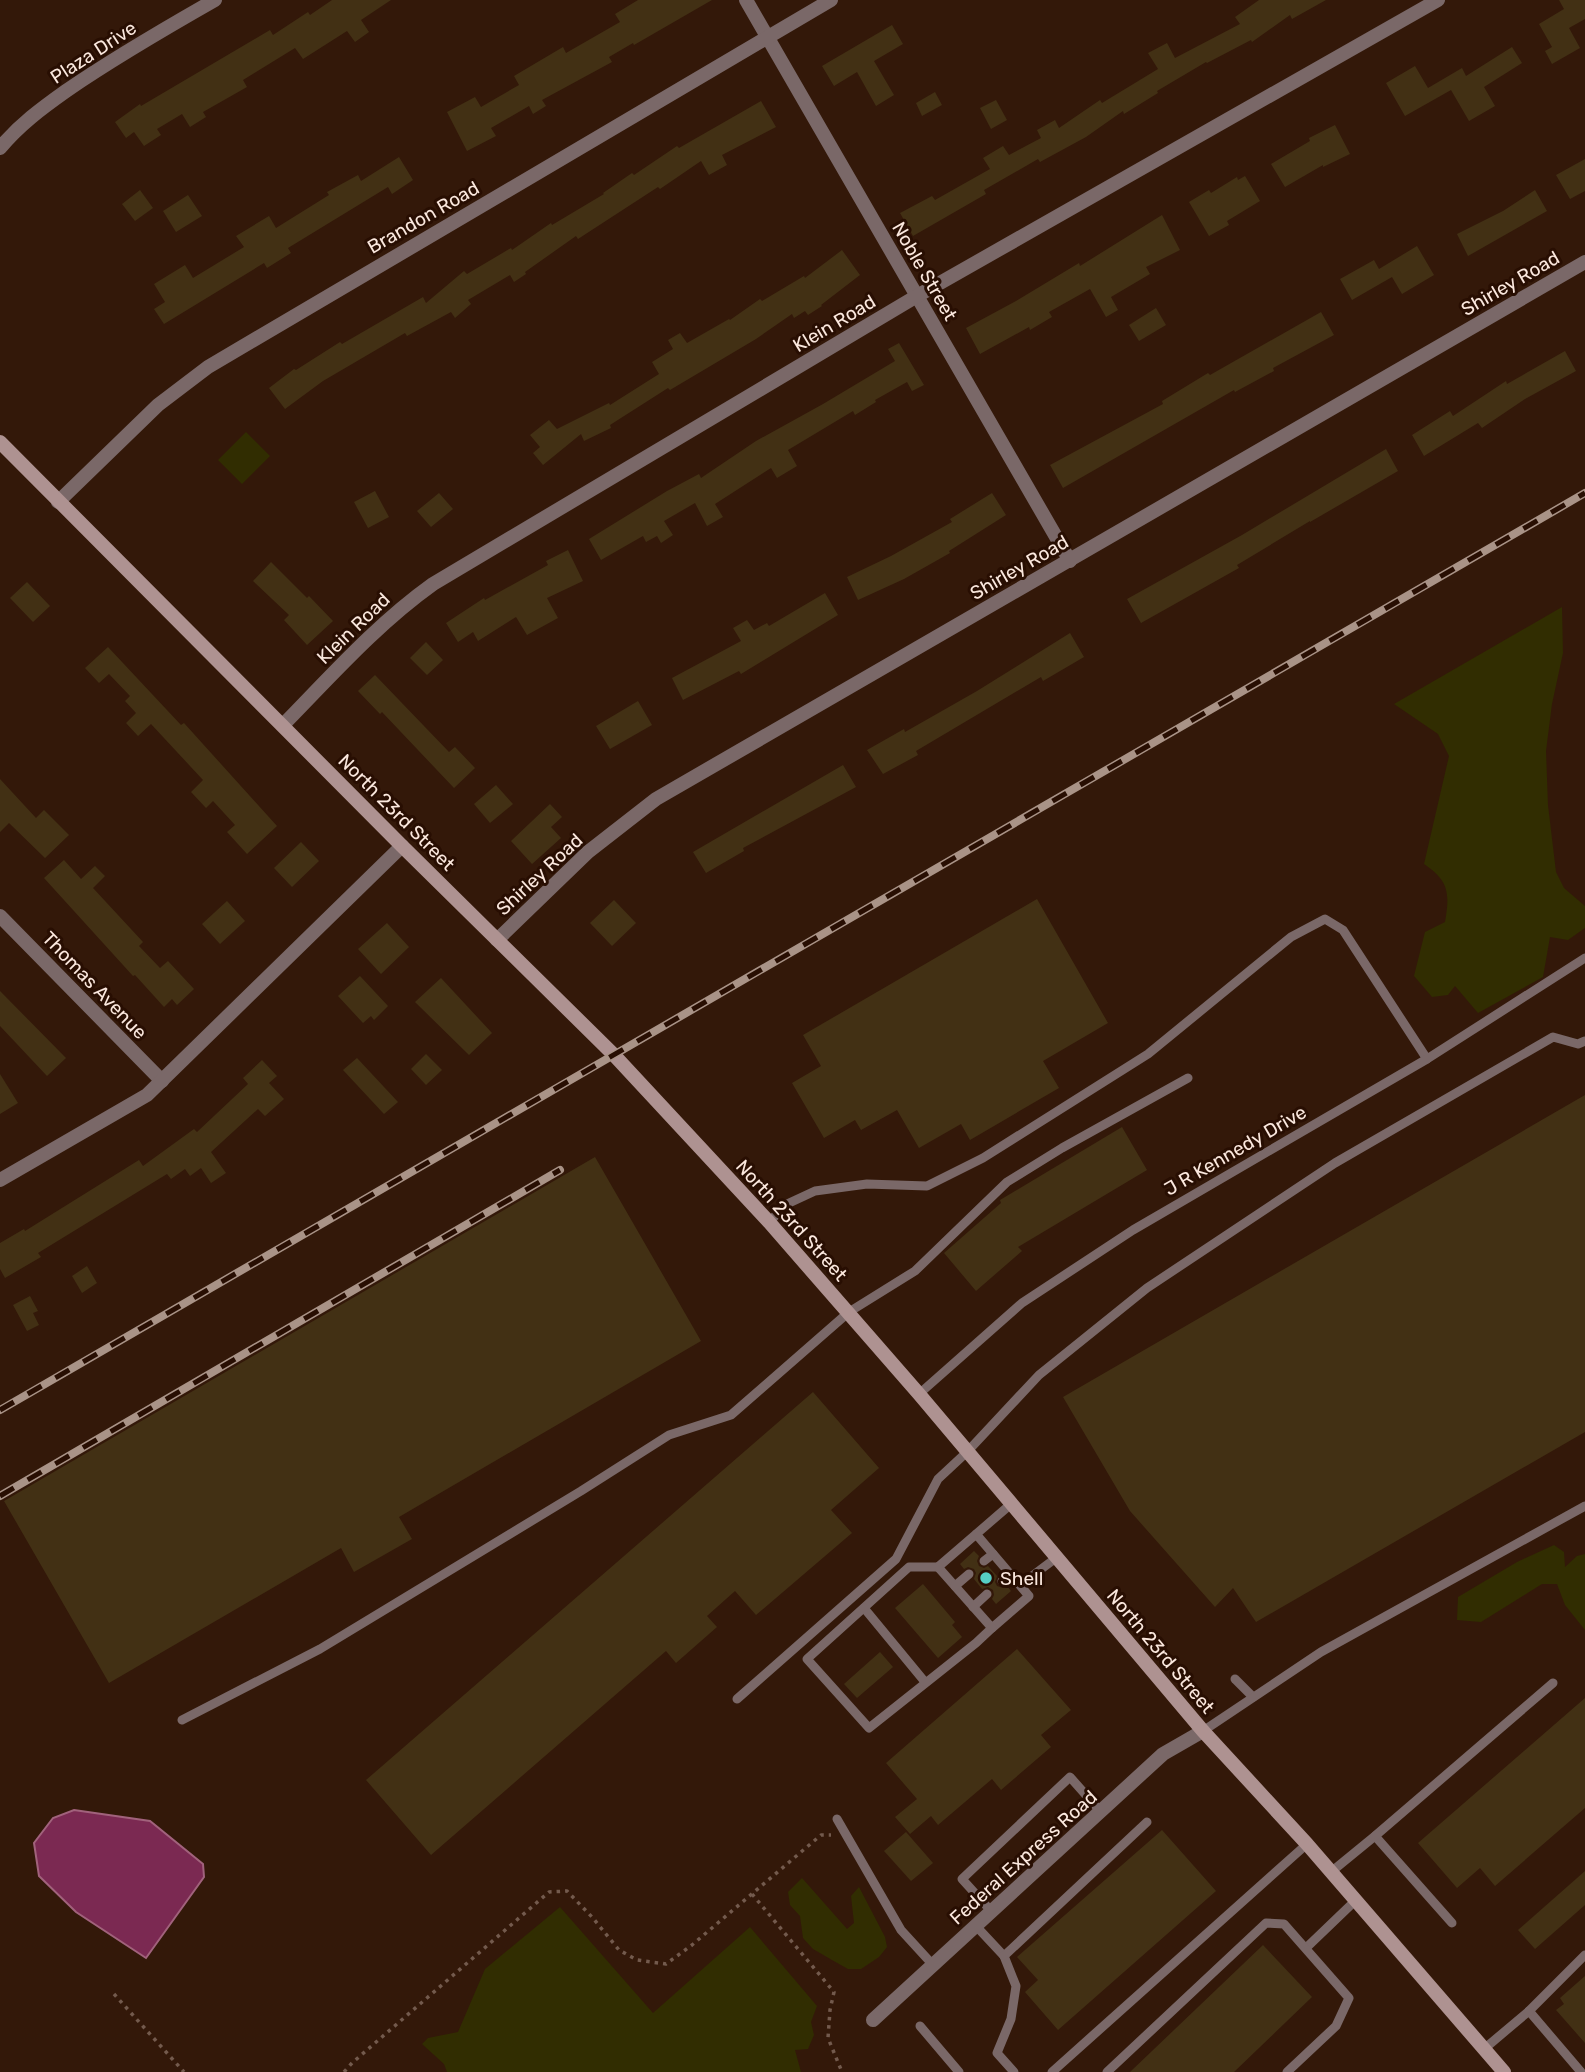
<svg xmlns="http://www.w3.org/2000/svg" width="1585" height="2072" viewBox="0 0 1585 2072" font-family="Rubik,sans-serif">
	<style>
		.green { fill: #312d01 }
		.water { fill: #7b2952; stroke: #a1627c; stroke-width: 2 }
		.building { fill: #423014 }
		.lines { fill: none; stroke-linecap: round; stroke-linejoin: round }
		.path { stroke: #735a4d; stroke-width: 3.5; stroke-dasharray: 3.5 5; stroke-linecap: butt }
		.lane { stroke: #7a6868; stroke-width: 9 }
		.street { stroke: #7a6868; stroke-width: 14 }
		.secondary { stroke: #ae9291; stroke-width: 14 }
		.rail-casing { stroke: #a99387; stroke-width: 8 }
		.rail { stroke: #280e02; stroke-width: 5; stroke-dasharray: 16; stroke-linecap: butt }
		.poi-dot { fill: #56cec4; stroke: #280e02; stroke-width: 2.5 }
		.labels { text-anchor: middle; stroke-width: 6; stroke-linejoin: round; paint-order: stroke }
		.street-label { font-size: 19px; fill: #fbe8de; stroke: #280e02 }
		.poi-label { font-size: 19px; fill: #fbe8de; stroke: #280e02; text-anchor: start }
	</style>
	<rect width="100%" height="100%" fill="#331809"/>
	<g class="green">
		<path d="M246 432 270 456 242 484 218 460Z"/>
		<path d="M1562 607 1563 653 1552 704 1546 751 1548 805 1556 872 1564 888 1585 906V928L1568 940 1550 937 1543 977 1478 1013 1455 986 1448 995 1432 997 1414 976 1425 932 1445 922C1450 893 1449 881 1424 864L1449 756 1438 734 1394 704Z"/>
		<path d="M1554 1545 1564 1552 1565 1567 1577 1556 1585 1554V1630L1565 1605 1557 1584H1542L1481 1622 1457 1620 1458 1597 1517 1562Z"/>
		<path d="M802 1878 847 1929 854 1923 851 1896 859 1887 885 1937 887 1947 879 1957 861 1969H848L832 1960 813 1949 803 1938 800 1916 790 1905 788 1892Z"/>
		<path d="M560 1907 653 2013 750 1927 817 2006 811 2022 814 2035 808 2049 795 2050 801 2072H447L444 2064 422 2044 428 2038 458 2032 485 1969Z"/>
	</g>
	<path class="water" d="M74 1810 150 1821 203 1864 204 1877 146 1958 76 1912 39 1876 34 1843 53 1818Z"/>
	<g class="building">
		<path d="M332 0H391L361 20 369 32 355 42 347 31 303 59 295 48 243 80 247 87 203 112 206 117 190 127 182 114 157 129 161 135 144 146 134 132 126 138 115 122 140 104 141 106 270 30 273 35 308 12 310 15Z"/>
		<path d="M638 0H712L634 45 633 43 609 57 612 62 542 100 546 106 533 114 529 106 491 128 496 136 467 151 447 112 475 97 481 107 519 85 514 76 563 47 566 53 620 22 615 14Z"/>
		<path d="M1259 0H1326L1292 19 1290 15 1252 42 1251 40 1207 63 1206 62 1157 91 1158 93 1124 114 1123 111 1086 137 1040 162 1038 159 984 190 986 194 913 236 900 213 932 196 935 200 990 169 983 158 1003 146 1009 155 1041 138 1037 130 1055 120 1059 128 1100 100 1102 103 1158 69 1148 53 1167 43 1175 58 1240 24 1235 17Z"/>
		<path d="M1559 0H1585V19L1569 28 1580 48 1552 64 1545 51 1552 47 1539 24 1564 9Z"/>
		<path d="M892 25 903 44 874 61 894 95 876 106 857 72 834 86 822 66Z"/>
		<path d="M1512 47 1522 63 1484 87 1495 106 1469 121 1451 90 1405 116 1386 83 1415 66 1428 88 1462 68 1466 76Z"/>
		<path d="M935 92 942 105 922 116 916 103Z"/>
		<path d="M996 100 1007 120 991 129 980 108Z"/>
		<path d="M761 101 776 127 722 155 727 165 709 175 701 161 660 189 658 187 578 239 576 236 525 272 526 274 514 282 510 275 468 300 471 304 455 318 451 312 407 336 405 333 323 381 285 409 269 388 294 369 296 370 340 342 342 344 423 297 426 303 464 271 467 274 511 248 512 250 551 223 552 225 604 194 603 193 632 173 634 175 677 146 679 148Z"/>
		<path d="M1335 125 1350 154 1323 167V165L1285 187 1271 164 1310 141 1309 138Z"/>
		<path d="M399 157 413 180 392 194 388 187 288 248 291 253 267 268 264 263 164 324 154 309 165 302 154 284 185 265 193 278 244 247 236 236 269 216 276 228 329 195 327 192 358 175 361 181Z"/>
		<path d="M1585 159V191L1570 199 1556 175Z"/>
		<path d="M1245 176 1260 201 1227 221 1229 225 1209 236 1189 202 1209 190 1211 193 1237 177 1238 180Z"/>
		<path d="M140 190 153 208 135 221 122 204Z"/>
		<path d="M1535 190 1547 211 1468 256 1457 234 1503 211Z"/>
		<path d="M188 195 202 216 176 232 163 211Z"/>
		<path d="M1162 215 1180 250 1146 267 1150 274 1111 297 1118 310 1106 317 1090 289 1049 312 1052 317 1030 330 1029 327 980 354 966 328 1016 301 1079 263 1080 266Z"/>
		<path d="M1417 246 1434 275 1402 294 1392 277 1352 300 1340 279 1374 260 1379 269Z"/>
		<path d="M842 250 860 275 821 305 822 306 808 315 805 311 794 318 792 314 756 339 670 390 668 388 610 425 611 428 584 441 581 434 543 465 533 453 540 447 530 435 549 420 557 429 609 403 610 405 659 374 652 362 673 349 668 340 680 333 687 343 729 319 730 320 760 299 762 301 804 276 805 278Z"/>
		<path d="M1156 308 1166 325 1139 341 1129 325Z"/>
		<path d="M1321 312 1334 335 1273 368 1274 371 1235 392 1234 390 1063 488 1050 465 1163 404 1162 401 1208 373 1210 375Z"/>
		<path d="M899 343 924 385 912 391 907 382 875 400 876 402 855 415 853 411 788 450 797 466 777 478 771 468 715 504 723 517 707 526 695 503 664 521 673 535 661 543 657 536 646 542 643 536 601 560 589 539 667 491 699 474 701 478 756 441 823 404 895 361 888 349Z"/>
		<path d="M1565 351 1576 371 1525 399 1482 428 1478 423 1424 456 1412 435 1450 411 1453 416 1506 381 1507 384Z"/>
		<path d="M1386 449 1398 471 1310 522V521L1237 565 1239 568 1141 623 1127 599 1242 535Z"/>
		<path d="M375 491 389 517 368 528 354 502Z"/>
		<path d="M439 493 453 509 431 527 417 511Z"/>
		<path d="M992 493 1006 515 949 551 950 553 904 579 858 600 847 577 891 556 952 522 950 519Z"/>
		<path d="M568 550 583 581 547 598 558 618 527 635 516 617 478 641 473 632 458 642 446 623 484 598 485 600 548 565 546 561Z"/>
		<path d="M271 562 307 598 309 596 333 621 307 645 284 620 289 615 253 581Z"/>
		<path d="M27 582 50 606 33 622 10 598Z"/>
		<path d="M825 593 838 615 741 674 739 671 683 700 672 678 741 641 733 628 747 620 754 630 767 623 769 626Z"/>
		<path d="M1070 633 1084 657 1043 681 1041 677 916 751 918 755 883 774 867 750 904 729 905 732 977 691Z"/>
		<path d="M426 642 443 660 427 675 410 658Z"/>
		<path d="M108 647 181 725 184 723 277 826 247 854 227 832 235 825 213 801 206 808 191 792 203 780 151 724 138 736 126 723 136 713 125 701 130 696 109 674 99 683 85 668Z"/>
		<path d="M375 675 449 752 455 747 475 768 454 788 382 712 380 714 358 691Z"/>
		<path d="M638 701 652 725 610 749 596 726Z"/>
		<path d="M843 765 856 787 743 848 744 851 706 873 693 852Z"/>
		<path d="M0 779 36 818 44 810 69 835 45 858 9 823 0 832Z"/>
		<path d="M496 785 513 804 490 823 474 804Z"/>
		<path d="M550 804 562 817 551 827 561 838 532 864 511 841Z"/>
		<path d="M301 842 319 861 292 887 274 868Z"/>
		<path d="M64 860 81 879 95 866 105 876 93 888 143 942 139 946 160 968 168 961 194 989 177 1005 172 999 164 1007 135 975 133 976 44 878Z"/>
		<path d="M1037 899 1108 1023 1043 1061 1059 1088 970 1140 961 1124 919 1148 897 1110 861 1130 855 1120 824 1138 792 1083 821 1066 803 1035Z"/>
		<path d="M614 900 636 923 612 946 590 923Z"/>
		<path d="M227 901 245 921 220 944 202 924Z"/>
		<path d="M387 923 409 947 381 974 358 949Z"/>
		<path d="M360 976 388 1006 374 1020 371 1016 363 1023 338 996Z"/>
		<path d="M441 978 492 1033 469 1055 415 1002Z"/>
		<path d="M0 991 66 1058 47 1076 0 1026Z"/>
		<path d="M426 1054 442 1070 426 1085 411 1069Z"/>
		<path d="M357 1058 398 1102 384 1114 343 1070Z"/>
		<path d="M262 1060 277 1076 269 1083 284 1099 265 1116 258 1109 211 1152 226 1173 211 1183 201 1168 190 1176 185 1169 171 1179 167 1174 38 1253 41 1257 5 1278 0 1269V1243L24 1229 25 1231 139 1160 143 1166 194 1129 197 1132 248 1084 243 1078Z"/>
		<path d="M0 1074 18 1103 0 1114Z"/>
		<path d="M1585 1095V1432L1256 1622 1233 1588 1215 1607 1130 1511 1063 1397Z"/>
		<path d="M1122 1127 1147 1170 1018 1247 1022 1251 976 1291 944 1253 1001 1203 1000 1200Z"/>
		<path d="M595 1157 701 1341 399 1517 412 1539 354 1572 341 1548 109 1683 4 1501Z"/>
		<path d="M87 1266 97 1283 82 1293 72 1276Z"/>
		<path d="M30 1296 38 1311 33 1313 39 1325 27 1331 13 1305Z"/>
		<path d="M813 1392 879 1468 831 1510 852 1533 756 1615 735 1591 707 1616 717 1627 676 1663 666 1651 431 1855 366 1780Z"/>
		<path d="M974 1551 979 1556 977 1561 979 1566 984 1568 988 1566 997 1576 995 1582 997 1586 1003 1588 1007 1586 1011 1591 996 1604 992 1599 994 1595 993 1590 988 1587 982 1589 974 1579 976 1573 974 1569 968 1567 964 1569 960 1564Z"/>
		<path d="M923 1584 955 1622 952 1625 962 1637 938 1658 895 1608Z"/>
		<path d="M1017 1649 1071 1710 1041 1735 1051 1747 1001 1790 992 1779 938 1825 931 1816 910 1834 895 1817 917 1799 886 1763Z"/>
		<path d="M880 1652 893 1667 857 1698 844 1684Z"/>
		<path d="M1585 1698V1808L1495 1886 1480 1868 1457 1888 1418 1843Z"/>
		<path d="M1162 1830 1216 1891 1058 2030 1025 1992 1038 1980 1017 1957Z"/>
		<path d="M906 1832 933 1863 911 1881 884 1851Z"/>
		<path d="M1585 1871V1905L1535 1949 1518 1930Z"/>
		<path d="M1263 1945 1312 1997 1234 2072H1130Z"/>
		<path d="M1585 1976V2043L1556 2010 1564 2004 1560 1998Z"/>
	</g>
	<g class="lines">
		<g class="path">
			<path d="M752 1894 834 1992 830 2010 828 2038 842 2072"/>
			<path d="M114 1994 184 2072"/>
			<path d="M344 2072 352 2063 549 1892 567 1891 592 1917 619 1950 637 1960 666 1964 692 1945 821 1835H831"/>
		</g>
		<g class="lane">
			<path d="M769 1222 787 1204 815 1191 867 1184 927 1186 983 1158 1148 1054 1291 937 1325 919 1343 930 1427 1059"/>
			<path d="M919 1394 1022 1303 1133 1230 1427 1059 1585 958"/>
			<path d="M976 1534 1029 1596 992 1628 938 1567 1011 1504"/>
			<path d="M984 1561 993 1554"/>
			<path d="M938 1567H909L807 1659 869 1728 976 1643 992 1628"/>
			<path d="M1002 1581 1010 1574"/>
			<path d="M1020 1585 1056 1558"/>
			<path d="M955 1586 969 1574"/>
			<path d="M973 1607 987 1594"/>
			<path d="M864 1608 925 1682"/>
			<path d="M1235 1679 1253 1697"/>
			<path d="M737 1699 896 1559 938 1479 967 1452 1039 1375 1147 1288 1335 1163 1553 1037 1578 1044 1585 1041"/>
			<path d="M182 1720 320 1649 581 1491 669 1435 731 1415 849 1312 915 1271 1007 1182 1062 1148 1188 1078"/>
			<path d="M1203 1731 1321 1652 1585 1506"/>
			<path d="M837 1819 901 1930 933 1965"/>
			<path d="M1375 1836 1452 1923"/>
			<path d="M1331 1872 1375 1836 1553 1683"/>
			<path d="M992 1912 962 1879 1070 1777 1101 1812"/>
			<path d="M976 1926 1004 1956"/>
			<path d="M1306 1948 1356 1900"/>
			<path d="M1529 2011 1581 2072"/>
			<path d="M920 2026 959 2072"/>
			<path d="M1484 2049 1529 2011 1585 1955"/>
			<path d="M1014 2072 997 2053 1011 2019 1016 1986 1004 1956 1147 1822"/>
			<path d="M1052 2072 1307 1844"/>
			<path d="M1107 2072 1266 1923 1284 1924 1349 1998 1336 2026 1287 2072"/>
		</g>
		<g class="street">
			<path d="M746 0 1070 561"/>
			<path d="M0 148C19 125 42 108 66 91 114 58 164 29 215 0"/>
			<path d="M58 502 158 405 208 367 831 0"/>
			<path d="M283 725C331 676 377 624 433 584L917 296 1438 0"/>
			<path d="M0 916 162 1081"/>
			<path d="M497 940 588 852 656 799 1585 262"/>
			<path d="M0 1180 147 1095 402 846"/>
			<path d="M873 2020 1163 1754 1203 1731"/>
		</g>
		<path class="secondary" d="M0 442 402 846 614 1055 769 1222 919 1394 1203 1731 1307 1844 1504 2072"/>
		<defs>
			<g id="rail">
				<path d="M0 1410 1585 493"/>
				<path d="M0 1496 560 1170"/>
			</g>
		</defs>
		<use href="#rail" class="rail-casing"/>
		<use href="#rail" class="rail"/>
	</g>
	<circle class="poi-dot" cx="986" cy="1578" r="7"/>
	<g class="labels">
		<g class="street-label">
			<text transform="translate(93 52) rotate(-33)" y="7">Plaza Drive</text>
			<text transform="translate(423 217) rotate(-30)" y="7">Brandon Road</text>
			<text transform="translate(925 271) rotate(60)" y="7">Noble Street</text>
			<text transform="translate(1510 283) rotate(-30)" y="7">Shirley Road</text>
			<text transform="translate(834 323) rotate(-31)" y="7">Klein Road</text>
			<text transform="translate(1019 567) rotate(-30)" y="7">Shirley Road</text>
			<text transform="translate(353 628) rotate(-44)" y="7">Klein Road</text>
			<text transform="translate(397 812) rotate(45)" y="7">North 23rd Street</text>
			<text transform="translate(539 874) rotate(-43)" y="7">Shirley Road</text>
			<text transform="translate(95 985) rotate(46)" y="7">Thomas Avenue</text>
			<text transform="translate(1235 1150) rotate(-30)" y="7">J R Kennedy Drive</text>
			<text transform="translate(792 1220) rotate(48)" y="7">North 23rd Street</text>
			<text transform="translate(1161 1651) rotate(50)" y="7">North 23rd Street</text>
			<text transform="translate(1023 1857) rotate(-42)" y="7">Federal Express Road</text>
		</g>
		<g class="poi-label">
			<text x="1000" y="1585">Shell</text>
		</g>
	</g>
</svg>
